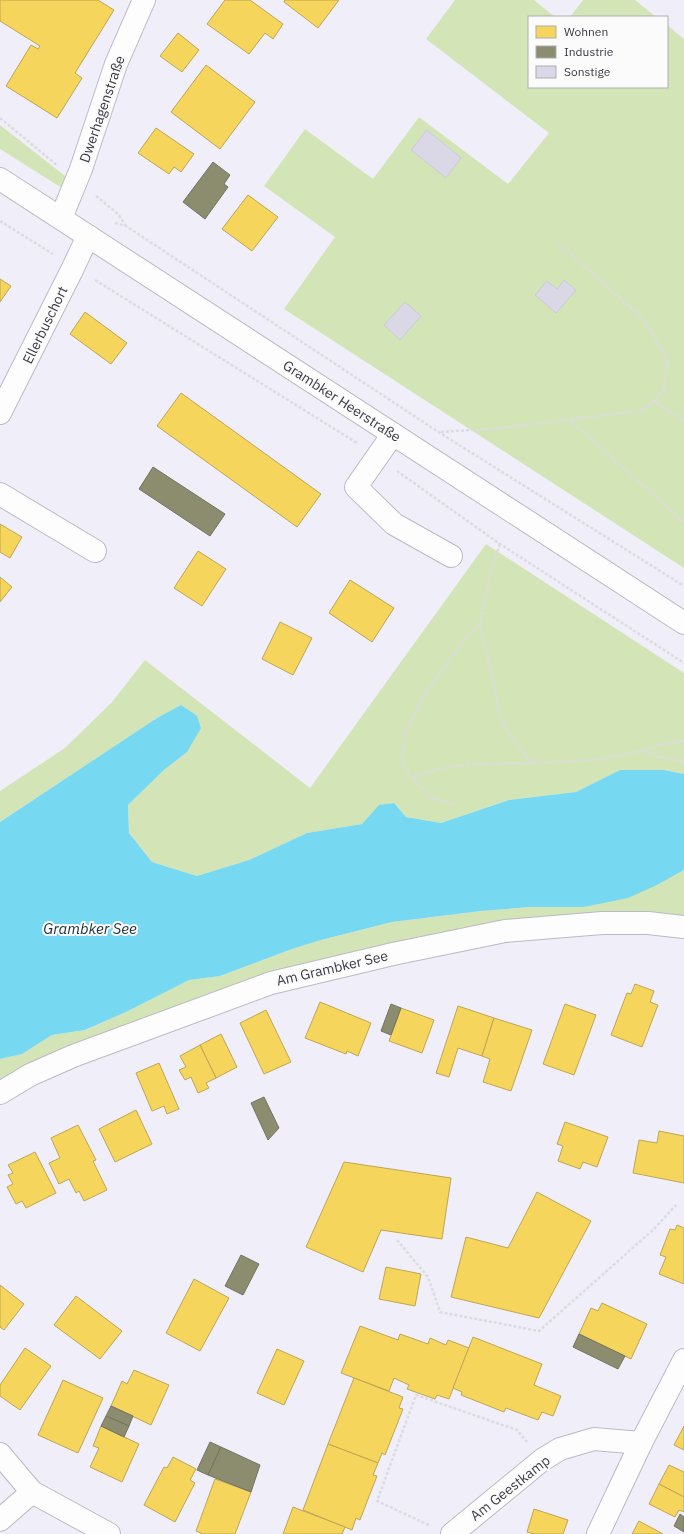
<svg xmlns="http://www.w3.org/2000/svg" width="684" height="1534" viewBox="0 0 684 1534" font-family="'IBM Plex Sans',sans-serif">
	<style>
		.green { fill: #d3e5b7 }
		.water { fill: #76d8f1 }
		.homes { fill: #f6d55c; stroke: #bea655 }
		.industry { fill: #8c8c6e; stroke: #747362 }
		.building { fill: #dad8e6; stroke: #cccad4 }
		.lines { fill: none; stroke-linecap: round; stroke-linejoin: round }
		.minor-casing { stroke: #bbbac4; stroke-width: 24 }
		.major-casing { stroke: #bbbac4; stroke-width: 24 }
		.path { stroke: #dcdbdf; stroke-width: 2.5; stroke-dasharray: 3 2; stroke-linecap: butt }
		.minor { stroke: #fdfdfe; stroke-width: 22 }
		.major { stroke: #fdfdfe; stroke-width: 22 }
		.labels { text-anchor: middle; stroke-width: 4; stroke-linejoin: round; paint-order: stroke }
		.street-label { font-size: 14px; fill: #3b3945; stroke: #fbfbfb }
		.water-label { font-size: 15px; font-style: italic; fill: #182f35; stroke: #fbfbfb }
	</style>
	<rect width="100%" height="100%" fill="#f0eff9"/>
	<g class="green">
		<path d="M455 0H534L555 17H529V87H667V25L684 39V568L284 309 335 237 264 186 305 129 373 179 419 117 508 184 549 133 426 39Z"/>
		<path d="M583 0H635L656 17H570Z"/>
		<path d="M0 125 69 179 62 188 0 149Z"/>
		<path d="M486 544 684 673V774L664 770H620L576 792 509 800 441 823 406 817 394 803 380 805 362 824 307 833 249 860 197 876 152 862 129 833 128 805 164 770 187 752 181 705 157 718 0 822V791L65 748 112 702 145 660 310 788Z"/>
		<path d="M684 870V917L529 920 395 942 300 966 194 1000 61 1049 0 1079V1059L22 1054 52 1035 86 1030 126 1012 189 980 220 976 292 949 321 940 392 922 481 911 531 907H584L657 885Z"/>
	</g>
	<path class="water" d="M181 705 197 716 201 728 187 752 164 770 128 805 129 833 152 862 197 876 249 860 307 833 362 824 379 805 394 803 406 817 441 823 509 800 576 792 620 770H664L684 774V870L657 885 628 898 584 907H531L481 911 392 922 321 940 292 949 220 976 189 980 126 1012 85 1030 52 1035 22 1054 0 1059V822L157 718Z"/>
	<g class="homes">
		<path d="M0 0H98L114 10 75 73 82 78 57 118 6 86 31 45 38 49 40 46 0 21Z"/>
		<path d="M225 0H250L283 24 273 39 265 33 249 54 207 24Z"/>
		<path d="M285 0H339L318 28 284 2Z"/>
		<path d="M178 33 199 50 182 72 160 56Z"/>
		<path d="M206 65 255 102 220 149 171 112Z"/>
		<path d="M156 128 194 154 181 172 174 167 169 174 138 153Z"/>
		<path d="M248 195 278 217 252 251 222 229Z"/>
		<path d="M0 279 11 286 0 302Z"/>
		<path d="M85 312 127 343 111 364 70 334Z"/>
		<path d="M181 393 321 494 297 527 157 426Z"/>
		<path d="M0 524 22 537 10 558 0 552Z"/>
		<path d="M198 551 226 569 202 606 174 588Z"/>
		<path d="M0 577 12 587 0 602Z"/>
		<path d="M350 580 394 608 372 642 329 613Z"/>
		<path d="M280 622 312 638 293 675 262 659Z"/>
		<path d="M635 984 654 991 650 1002 658 1005 642 1047 611 1035 627 993 631 994Z"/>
		<path d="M320 1002 371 1023 358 1056 347 1051 346 1054 305 1038Z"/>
		<path d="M565 1004 596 1015 574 1075 543 1064Z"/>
		<path d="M458 1006 494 1018 482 1056 458 1048 449 1077 436 1073Z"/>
		<path d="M401 1008 434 1020 422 1053 389 1041Z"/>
		<path d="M266 1010 291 1062 264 1074 240 1023Z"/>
		<path d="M494 1018 532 1030 511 1091 483 1082 490 1059 482 1056Z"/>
		<path d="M221 1034 237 1067 216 1078 200 1045Z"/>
		<path d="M200 1045 216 1078 206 1083 209 1088 198 1093 191 1077 185 1080 179 1070 186 1067 180 1056Z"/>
		<path d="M159 1063 179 1109 167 1114 164 1106 152 1111 136 1073Z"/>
		<path d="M136 1110 152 1144 115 1162 99 1129Z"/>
		<path d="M565 1122 608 1137 597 1167 583 1162 580 1169 558 1161 563 1146 557 1144Z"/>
		<path d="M78 1125 96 1160 93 1161 107 1190 84 1201 79 1191 76 1193 69 1179 59 1184 49 1163 60 1158 51 1138Z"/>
		<path d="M659 1131 684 1136V1183L633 1173 639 1140 657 1143Z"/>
		<path d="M35 1152 56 1193 26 1208 22 1201 16 1204 7 1187 13 1184 8 1175 13 1173 8 1165Z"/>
		<path d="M344 1162 451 1178 442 1239 381 1230 363 1272 306 1247Z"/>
		<path d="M537 1192 591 1221 539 1318 451 1297 466 1237 508 1248Z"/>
		<path d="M677 1225 684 1228V1284L659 1274 666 1257 660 1255 670 1229 675 1230Z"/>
		<path d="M386 1267 421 1274 415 1306 379 1299Z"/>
		<path d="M194 1279 229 1298 200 1351 166 1333Z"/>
		<path d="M0 1285 24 1304 4 1330 0 1327Z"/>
		<path d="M76 1296 122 1331 100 1359 54 1325Z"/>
		<path d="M602 1303 647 1324 631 1359 579 1334 591 1308 598 1311Z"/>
		<path d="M360 1326 398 1340 400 1334 428 1344 430 1338 446 1345 448 1340 469 1348 449 1399 437 1395 435 1399 407 1389 409 1385 394 1378 389 1391 341 1373Z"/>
		<path d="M473 1337 542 1364 534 1385 561 1396 553 1416 542 1412 538 1420 506 1408 504 1412 461 1395 462 1392 453 1388Z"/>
		<path d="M25 1348 51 1366 20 1410 0 1396V1385Z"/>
		<path d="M277 1349 304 1361 284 1405 257 1393Z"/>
		<path d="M134 1370 169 1385 151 1425 111 1406 122 1381 127 1384Z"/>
		<path d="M354 1378 403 1397 399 1408 403 1409 385 1455 382 1453 378 1463 328 1444Z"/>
		<path d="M63 1380 103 1398 78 1453 38 1435Z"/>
		<path d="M101 1426 139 1444 122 1482 90 1467 99 1448 93 1446Z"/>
		<path d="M684 1426V1450L674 1445Z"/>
		<path d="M328 1444 378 1463 373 1475 377 1476 368 1499 360 1520 356 1518 352 1530 303 1510Z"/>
		<path d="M173 1457 196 1469 190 1480 195 1483 175 1522 144 1505 164 1467 167 1468Z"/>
		<path d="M669 1465 684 1472V1497L659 1484Z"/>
		<path d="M215 1479 251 1492 235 1534H203L196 1531Z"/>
		<path d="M659 1484 684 1497V1512L679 1510 675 1517 649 1504Z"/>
		<path d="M293 1507 345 1527 342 1534H283Z"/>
		<path d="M534 1509 568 1520 563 1534H534L527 1532Z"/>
		<path d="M639 1521 663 1534H632Z"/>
	</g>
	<g class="industry">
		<path d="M213 162 230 175 224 184 228 187 205 219 183 202Z"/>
		<path d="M153 467 225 514 210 536 139 489Z"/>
		<path d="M391 1004 401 1008 391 1035 381 1031Z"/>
		<path d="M264 1097 279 1128 268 1140 251 1103Z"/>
		<path d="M241 1255 259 1264 243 1295 225 1286Z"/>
		<path d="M579 1334 625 1356 618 1369 573 1347Z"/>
		<path d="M111 1406 133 1416 129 1426 106 1416Z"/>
		<path d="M106 1416 129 1426 124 1437 101 1426Z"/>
		<path d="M210 1442 221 1447 208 1475 197 1470Z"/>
		<path d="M221 1447 260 1465 251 1492 208 1475Z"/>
		<path d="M680 1514 684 1517V1532L674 1526Z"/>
	</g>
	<g class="building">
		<path d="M427 130 461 158 446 178 411 150Z"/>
		<path d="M564 280 576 290 556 313 535 295 547 281 557 289Z"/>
		<path d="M405 302 421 316 400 340 384 325Z"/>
	</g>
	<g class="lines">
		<defs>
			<g id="minor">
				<path d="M61 218 81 169 116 64 144 0"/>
				<path d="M0 413 72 270 88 236"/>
				<path d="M393 434 356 487 394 524 451 556"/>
				<path d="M0 494 95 551"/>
				<path d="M0 1093 30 1075 73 1056 271 983 393 954 505 931 602 923H648L684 927"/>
				<path d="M0 1454 32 1492 109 1534"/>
				<path d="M0 1520 32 1492"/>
				<path d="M452 1534 542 1460 560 1449 594 1439 641 1443"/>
				<path d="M598 1534 641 1443 684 1360"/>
			</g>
			<path id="major" d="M0 179 684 623"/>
		</defs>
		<use href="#minor" class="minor-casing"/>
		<use href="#major" class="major-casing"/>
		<g class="path">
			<path d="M0 118 58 166"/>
			<path d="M96 196 118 214 126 226"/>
			<path d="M0 221 53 254"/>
			<path d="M115 223 126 226 440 433 684 586"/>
			<path d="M95 280 357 443"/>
			<path d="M653 401 684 420"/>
			<path d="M570 420 684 522"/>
			<path d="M441 432 501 428 644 410 664 390 667 359 644 319 557 242"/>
			<path d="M397 471 500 544 684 663"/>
			<path d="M500 544 492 567 480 624 496 693 499 715 514 741 533 763 595 760 641 751 660 757 684 762"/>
			<path d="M642 751 657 745 684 741"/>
			<path d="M413 778C450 761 492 764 533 763"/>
			<path d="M454 804 432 798 405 770 402 757 405 732 425 694 465 639 480 625"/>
			<path d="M397 1240 428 1277 440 1312 539 1331 653 1230 676 1205"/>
			<path d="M429 1525 377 1501 416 1395 517 1430 527 1442"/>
		</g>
		<use href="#minor" class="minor"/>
		<use href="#major" class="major"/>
	</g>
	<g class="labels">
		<g class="street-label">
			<text transform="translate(102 109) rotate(-71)" y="5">Dwerhagenstraße</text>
			<text transform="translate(45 325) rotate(-64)" y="5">Ellerbuschort</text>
			<text transform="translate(342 401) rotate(33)" y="5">Grambker Heerstraße</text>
			<text transform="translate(332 968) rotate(-13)" y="5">Am Grambker See</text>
			<text transform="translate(510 1488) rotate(-38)" y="5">Am Geestkamp</text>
		</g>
		<g class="water-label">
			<text x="90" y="934">Grambker See</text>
		</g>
	</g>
	<rect x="528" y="16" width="140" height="72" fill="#fbfbfb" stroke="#aeadb2"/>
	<rect x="536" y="26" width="20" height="12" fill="#f6d55c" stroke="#aeadb2"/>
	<text x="564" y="36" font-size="12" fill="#3b3945">Wohnen</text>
	<rect x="536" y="46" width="20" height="12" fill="#8c8c6e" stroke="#aeadb2"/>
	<text x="564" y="56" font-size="12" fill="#3b3945">Industrie</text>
	<rect x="536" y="66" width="20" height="12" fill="#dad8e6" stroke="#aeadb2"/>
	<text x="564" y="76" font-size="12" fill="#3b3945">Sonstige</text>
</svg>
